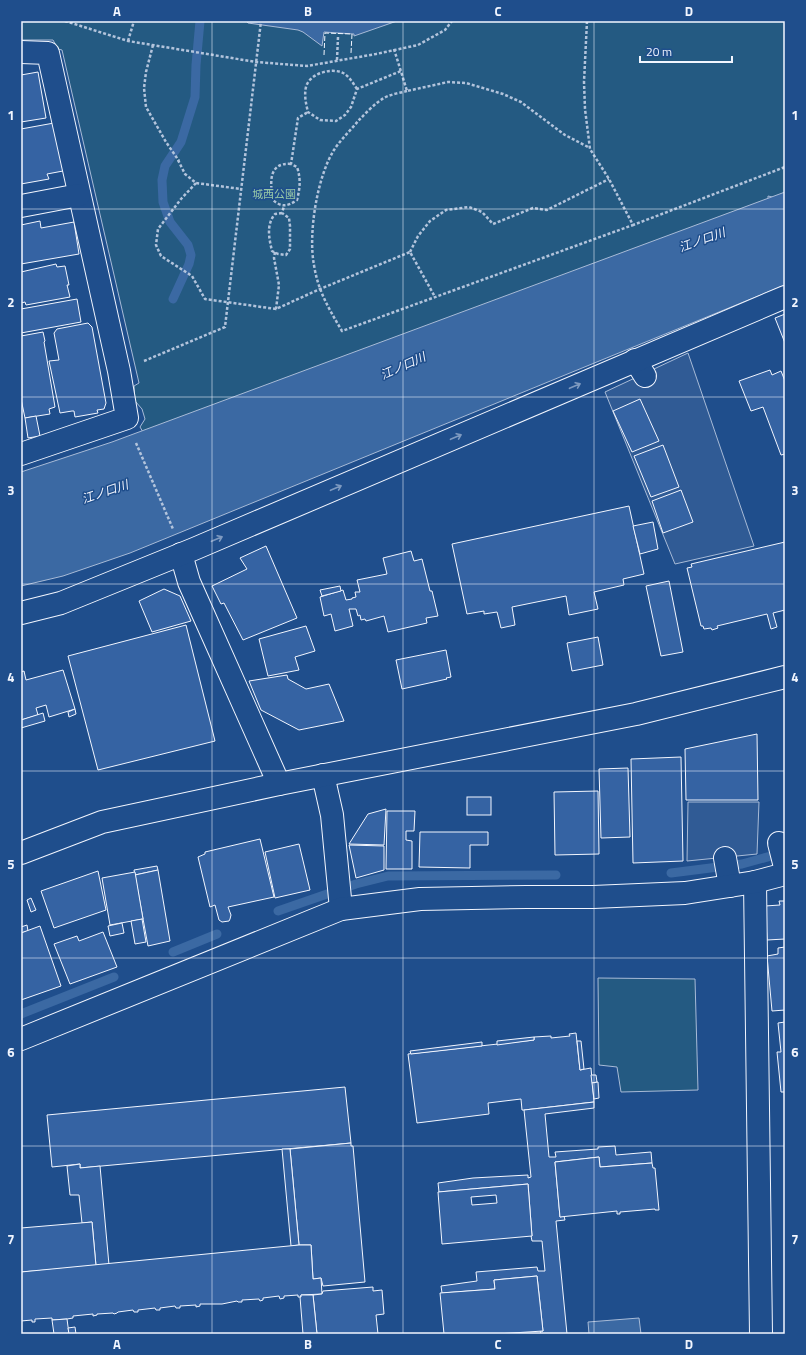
<svg xmlns="http://www.w3.org/2000/svg" width="806" height="1355" viewBox="0 0 806 1355" font-family="'Titillium Web','Noto Sans JP',sans-serif">
	<style>
		.green { fill: #245a82; stroke: #a8bbd7 }
		.parking { fill: #305b95; stroke: #a8bbd7 }
		.water { fill: #3b69a3; stroke: #a8bbd7 }
		.lines { fill: none; stroke-linecap: round; stroke-linejoin: round }
		.stream { stroke: #3b69a3; stroke-width: 9 }
		.building { fill: #3563a3; stroke: #f2f6ff; fill-rule: evenodd }
		.minor-casing { stroke: #f2f6ff; stroke-width: 24 }
		.path { stroke: #b3c4dc; stroke-width: 2.5; stroke-dasharray: 3 2; stroke-linecap: butt }
		.minor { stroke: #1f4e8c; stroke-width: 22 }
		.fence { stroke: #f2f6ff; stroke-width: 1; stroke-dasharray: 5 2; stroke-linecap: butt }
		.oneway { stroke: #7e9ac0 }
		.grid { fill: none; stroke: #f2f6ff; stroke-width: 1; stroke-opacity: 0.55 }
		.labels { text-anchor: middle; stroke-width: 3; stroke-linejoin: round; paint-order: stroke }
		.park-label { font-size: 11px; fill: #97c8a6; stroke: #1f4e8c }
		.water-label { font-size: 12px; font-style: italic; fill: #f2f6ff; stroke: #1f4e8c }
		.neatline { fill: none; stroke: #f2f6ff; stroke-width: 1.5 }
		.grid-label { font-size: 13px; text-anchor: middle; font-weight: bold; fill: #f2f6ff }
	</style>
	<rect width="100%" height="100%" fill="#1f4e8c"/>
	<g class="green">
		<path d="M21 21H785V200L768 196V208L146 437 140 427 145 419 142 409 135 401 134 386 139 383 62 50 58 49 53 40H21Z"/>
		<path d="M598 978 695 979 698 1090 621 1092 617 1067 599 1065Z"/>
	</g>
	<g class="parking">
		<path d="M688 353 754 546 675 564 605 392Z"/>
		<path d="M688 802H759L757 854 687 861Z"/>
	</g>
	<g class="water">
		<path d="M246 21H397L354 36V34L324 32 322 46 303 32 298 30 248 23Z"/>
		<path d="M785 192V285L130 553 63 576 21 586V472L112 442Z"/>
		<path d="M639 1318 641 1334H589L588 1322Z"/>
	</g>
	<g class="lines">
		<g class="stream">
			<path d="M173 299 189 264 191 255 188 245 170 222 163 202 162 180 165 166 181 142 195 97 196 65 200 21"/>
			<path d="M671 873 742 864 782 853"/>
			<path d="M278 911 356 884 388 876 556 875"/>
			<path d="M173 952 217 934"/>
			<path d="M21 1014 114 977"/>
		</g>
	</g>
	<g class="building">
		<path d="M38 72 46 118 21 122V75Z"/>
		<path d="M54 123 63 171 47 174 49 179 21 184V129Z"/>
		<path d="M40 221 41 228 74 222 79 254 21 264V225Z"/>
		<path d="M56 264 57 267 65 266 69 285H67L70 297 26 305 25 302 21 303V272Z"/>
		<path d="M77 299 81 322 21 333V309Z"/>
		<path d="M785 314V343L775 318Z"/>
		<path d="M88 323 92 327 106 403 104 409 97 410 98 413 75 417 74 411H72L60 413 49 361 59 360 54 333 57 329Z"/>
		<path d="M43 332 45 341 44 342 55 407 49 409 50 414 25 418 21 399V336Z"/>
		<path d="M770 370 772 375 781 371 785 381V454L781 455 763 407 751 411 739 381Z"/>
		<path d="M640 399 659 441 632 452 613 411Z"/>
		<path d="M36 416 40 436 28 438 25 418Z"/>
		<path d="M663 445 679 487 651 497 634 456Z"/>
		<path d="M681 490 693 522 663 533 652 501Z"/>
		<path d="M629 506 644 574 623 579 624 585 594 592 598 609 569 615 566 596 512 607 515 625 501 628 497 612 484 614V611L467 614 452 544Z"/>
		<path d="M653 522 658 549 640 554 633 526Z"/>
		<path d="M785 542V610L773 613 777 627 771 629 767 614 717 626 718 628 712 630 711 628 704 629 703 626H701L687 568 692 567 691 564Z"/>
		<path d="M266 546 297 618 243 640 224 603 221 604 212 586 247 569 240 558Z"/>
		<path d="M411 551 414 561 422 559 430 591H432L438 616 426 618 427 623 388 632 384 616 366 621 365 619 361 620 360 615 358 616 356 609H349L353 626 335 631 331 614 324 616 320 597 343 590 346 600 352 599V598L356 597 355 592H360L357 580 387 574 383 558Z"/>
		<path d="M669 581 683 652 661 656 646 586Z"/>
		<path d="M340 586 341 591 322 596 320 590Z"/>
		<path d="M164 589 180 596 191 621 152 632 139 601Z"/>
		<path d="M186 625 215 741 98 770 68 656Z"/>
		<path d="M306 626 315 651 295 657 299 670 268 676 259 639Z"/>
		<path d="M598 637 603 665 572 671 567 643Z"/>
		<path d="M446 650 451 677 446 678 447 679 402 689 396 660Z"/>
		<path d="M63 670 75 709 49 717 46 705 36 708 38 715 21 720V672L24 671 26 680Z"/>
		<path d="M287 675 288 679 306 689 329 684 344 721 299 730 261 710 249 681Z"/>
		<path d="M75 709 76 714 69 717 68 712Z"/>
		<path d="M43 713 45 721 21 728V720Z"/>
		<path d="M757 734 758 800H686L685 749Z"/>
		<path d="M681 757 683 861 633 863 631 759Z"/>
		<path d="M628 768 630 837 601 838 599 769Z"/>
		<path d="M598 791 599 854 555 855 554 792Z"/>
		<rect x="467" y="797" width="24" height="18"/>
		<path d="M386 809 384 845 349 844 368 814Z"/>
		<path d="M387 811H415L414 831H406V840L412 841V869H386Z"/>
		<path d="M420 832H488V845H470V868L419 867Z"/>
		<path d="M260 839 274 897 228 907 231 915 230 919 229 921 222 922 219 920 215 905 210 907 198 857 205 854V852Z"/>
		<path d="M299 844 310 890 275 898 265 852Z"/>
		<path d="M349 845 384 846V870L356 878Z"/>
		<path d="M157 866 158 870 135 875 134 870Z"/>
		<path d="M158 870 170 941 148 946 135 875Z"/>
		<path d="M98 871 106 910 54 928 41 891Z"/>
		<path d="M135 872 143 919 110 925 102 878Z"/>
		<path d="M31 898 36 910 31 912 27 900Z"/>
		<path d="M779 901H785V939L767 940 765 906 780 905Z"/>
		<path d="M142 919 146 942 135 944 131 921Z"/>
		<path d="M122 923 124 933 110 936 108 926Z"/>
		<path d="M27 925 28 931 21 933V927Z"/>
		<path d="M40 926 61 986 21 1000V933Z"/>
		<path d="M103 932 117 967 70 984 54 944 77 936 79 941Z"/>
		<path d="M785 947V1010L772 1011 767 956 778 954V948Z"/>
		<path d="M785 1022V1092H781L777 1052H781L778 1023Z"/>
		<path d="M576 1033 580 1070 591 1068 594 1102 524 1110H522L521 1099 488 1103 489 1114 417 1123 408 1054 534 1040V1037L551 1036V1038L570 1036 569 1034Z"/>
		<path d="M534 1037V1040L497 1045V1041Z"/>
		<path d="M577 1041H581L584 1069 580 1070Z"/>
		<path d="M482 1042V1046L411 1054 410 1051Z"/>
		<path d="M591 1075H596L597 1082 592 1083Z"/>
		<path d="M598 1082 599 1098 594 1099 592 1083Z"/>
		<path d="M345 1087 351 1143 80 1168V1164L52 1167 47 1115Z"/>
		<path d="M594 1102V1108L545 1114 549 1157H556L555 1152 598 1149V1147L615 1146 616 1155 651 1152 652 1163 600 1167 599 1157 555 1162 560 1217 564 1216 565 1220 556 1221 567 1334H541L540 1331H543L537 1276 494 1280 495 1289 442 1293 441 1286 477 1281 476 1272 537 1267 538 1271H545L542 1241H532L531 1236H532L528 1184 439 1192 438 1183 473 1178 528 1175V1178L531 1177 524 1110Z"/>
		<path d="M351 1143V1146H353L365 1282 323 1286 321 1278 313 1279 311 1245H299L290 1149Z"/>
		<path d="M282 1149H290L299 1245 291 1246Z"/>
		<path d="M599 1157 600 1167 652 1163 653 1168H655L659 1210H655V1209L620 1212V1214H617V1211L560 1217 555 1162Z"/>
		<path d="M80 1164V1168L100 1166 109 1265 96 1266 92 1222 82 1223 79 1195H70L67 1166Z"/>
		<path d="M528 1184 532 1236 442 1244 438 1192ZM496 1195 497 1203 472 1205 471 1197Z"/>
		<path d="M92 1222 96 1266 21 1272V1228Z"/>
		<path d="M299 1245H311L313 1279 321 1278 322 1294 301 1295V1297H298V1295L284 1296V1298L280 1299 279 1296 263 1298V1300L260 1301 259 1299 242 1300V1302H238L237 1301 222 1304H200V1306L196 1307V1305L180 1306V1308H176L175 1306 160 1308V1310H156L155 1308 138 1310V1312H134L133 1310 118 1312 117 1313 114 1314 113 1313 97 1314V1315L93 1316V1314L73 1316V1318L67 1319 52 1320V1318L35 1319V1322H32V1320L21 1321V1272Z"/>
		<path d="M537 1276 543 1331 497 1334H444L440 1293 495 1289 494 1280Z"/>
		<path d="M373 1287V1291L382 1290 384 1314 376 1315 378 1334H317L313 1295 322 1294 323 1291Z"/>
		<path d="M301 1295H313L317 1334H303L300 1297H301Z"/>
		<path d="M67 1319 69 1334H54L52 1320Z"/>
		<path d="M75 1327 76 1334H69L68 1328Z"/>
	</g>
	<g class="lines">
		<defs>
			<g id="minor">
				<path d="M21 52 48 53 119 371 127 418 21 454"/>
				<path d="M21 206 79 195"/>
				<path d="M635 360 645 376"/>
				<path d="M181 554 189 582 279 784"/>
				<path d="M21 613 61 603 194 549 785 297"/>
				<path d="M323 775 332 815 341 909"/>
				<path d="M779 843 785 867"/>
				<path d="M21 853 102 822 279 784 636 714 785 677"/>
				<path d="M725 858 730 886"/>
				<path d="M755 882 761 1334"/>
				<path d="M21 1039 341 909 420 899 527 897H593L685 893 755 882 785 874"/>
			</g>
		</defs>
		<use href="#minor" class="minor-casing"/>
		<g class="path">
			<path d="M65 21 128 41 256 62 307 66 376 54 418 45 445 30 452 21"/>
			<path d="M587 21 584 82 585 109 590 149 609 179 633 225 785 167"/>
			<path d="M128 41 134 21"/>
			<path d="M153 45 146 72 144 88 146 107 166 142 179 161"/>
			<path d="M394 49 407 91 448 82 466 83 503 94 521 102 565 135 590 148"/>
			<path d="M337 60 338 37"/>
			<path d="M357 89C353 83 349 76 343 73 331 67 309 74 306 87 304 95 306 104 308 112L320 120 336 121 345 115 351 107 357 89 401 71"/>
			<path d="M407 91C400 93 391 94 384 98 375 103 366 113 359 120 351 130 341 139 334 150 317 177 308 234 314 265 318 291 329 309 342 331L633 225"/>
			<path d="M178 160 185 174 196 183 241 189"/>
			<path d="M291 164C268 162 270 183 273 200 282 208 288 206 297 200 300 188 301 179 297 167L291 164 298 118 308 112"/>
			<path d="M196 183 181 199 158 229 156 245 161 256 192 276 205 299 276 309 320 289 410 252 435 297"/>
			<path d="M282 213 275 214C266 225 269 238 272 251L278 254 286 255 290 249V226L289 218 282 213 284 206"/>
			<path d="M275 252 274 258 279 285 276 309"/>
			<path d="M410 252 418 236 430 221 446 210 469 207 482 212 493 224 533 208 547 210 609 179"/>
			<path d="M144 361 225 327 261 21"/>
			<path d="M136 443 173 529"/>
		</g>
		<use href="#minor" class="minor"/>
		<path class="fence" d="M324 55 325 33 352 34 351 53"/>
	</g>
	<defs><path id="oneway-shaft" d="M-6 0H5M1.5-3L5.5 0L1.5 3" fill="none" stroke-width="1.6" stroke-linecap="round" stroke-linejoin="round"/></defs>
	<g class="oneway">
		<use href="#oneway-shaft" transform="translate(575 386) rotate(-23)"/>
		<use href="#oneway-shaft" transform="translate(456 437) rotate(-23)"/>
		<use href="#oneway-shaft" transform="translate(336 488) rotate(-23)"/>
		<use href="#oneway-shaft" transform="translate(217 539) rotate(-23)"/>
	</g>
	<path class="grid" d="M212 21V1334M403 21V1334M594 21V1334M21 209H785M21 397H785M21 584H785M21 771H785M21 958H785M21 1146H785"/>
	<g class="labels">
		<g class="park-label">
			<text x="274" y="198">城西公園</text>
		</g>
		<g class="water-label">
			<text transform="translate(702 240) rotate(-20)" y="4">江ノ口川</text>
			<text transform="translate(403 366) rotate(-24)" y="4">江ノ口川</text>
			<text transform="translate(105 492) rotate(-19)" y="4">江ノ口川</text>
		</g>
	</g>
	<rect width="806" height="1355" fill="none" stroke="#1f4e8c" stroke-width="44"/>
	<path d="M640 56v6h92v-6" fill="none" stroke="#f2f6ff" stroke-width="2"/>
	<text x="646" y="56" font-size="12" fill="#f2f6ff" stroke="#1f4e8c" stroke-width="3" paint-order="stroke">20 m</text>
	<rect x="22" y="22" width="762" height="1311" class="neatline"/>
	<g class="grid-label">
		<text x="117" y="16">A</text>
		<text x="308" y="16">B</text>
		<text x="498" y="16">C</text>
		<text x="689" y="16">D</text>
		<text x="11" y="120">1</text>
		<text x="795" y="120">1</text>
		<text x="11" y="307">2</text>
		<text x="795" y="307">2</text>
		<text x="11" y="495">3</text>
		<text x="795" y="495">3</text>
		<text x="11" y="682">4</text>
		<text x="795" y="682">4</text>
		<text x="11" y="869">5</text>
		<text x="795" y="869">5</text>
		<text x="11" y="1057">6</text>
		<text x="795" y="1057">6</text>
		<text x="11" y="1244">7</text>
		<text x="795" y="1244">7</text>
		<text x="117" y="1349">A</text>
		<text x="308" y="1349">B</text>
		<text x="498" y="1349">C</text>
		<text x="689" y="1349">D</text>
	</g>
</svg>
